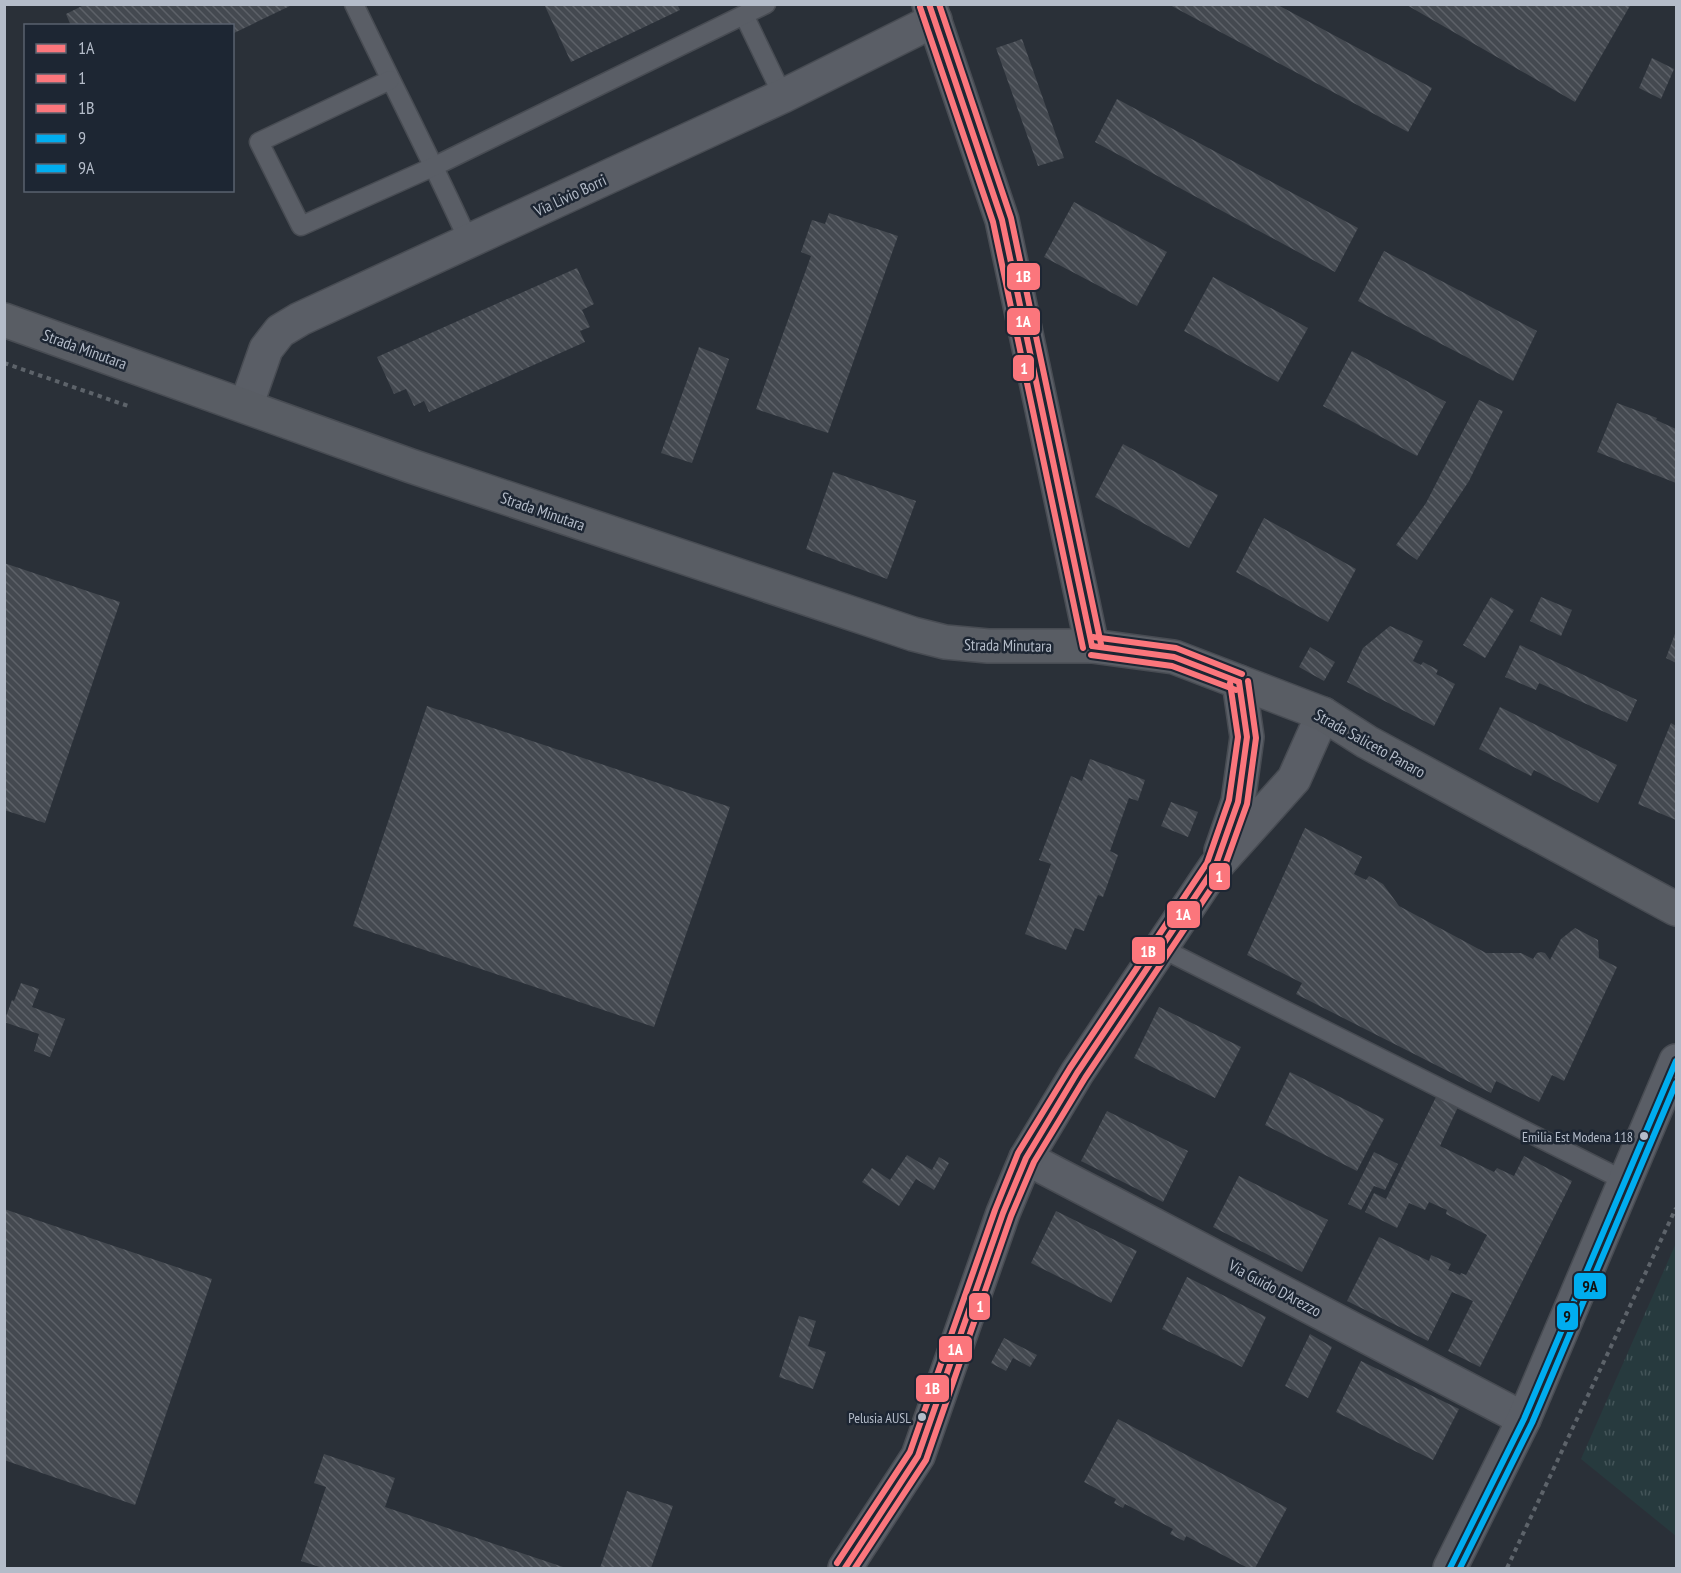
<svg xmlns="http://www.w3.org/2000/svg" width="1681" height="1573" viewBox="0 0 1681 1573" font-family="'PT Sans Narrow',sans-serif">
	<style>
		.park { fill: url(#park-tufts) }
		.building { fill: url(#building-back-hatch) }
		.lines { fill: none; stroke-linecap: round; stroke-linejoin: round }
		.service-casing { stroke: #484c53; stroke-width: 21 }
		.minor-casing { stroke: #484c53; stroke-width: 36 }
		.tertiary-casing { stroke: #484c53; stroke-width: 36 }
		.secondary-casing { stroke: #484c53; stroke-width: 36 }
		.path { stroke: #5d636a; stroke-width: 4; stroke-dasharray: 4.5 4.5; stroke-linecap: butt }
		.service { stroke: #5a5e66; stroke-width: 18 }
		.minor { stroke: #5a5e66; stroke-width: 33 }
		.tertiary { stroke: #5a5e66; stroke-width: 33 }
		.secondary { stroke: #595d64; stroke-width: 33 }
		.bus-1-casing { stroke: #1d2633; stroke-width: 10 }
		.bus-2-casing { stroke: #1d2633; stroke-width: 10 }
		.bus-3-casing { stroke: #1d2633; stroke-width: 10 }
		.bus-4-casing { stroke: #1d2633; stroke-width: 10 }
		.bus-5-casing { stroke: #1d2633; stroke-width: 10 }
		.bus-1 { stroke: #fb767c; stroke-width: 6 }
		.bus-2 { stroke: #fb767c; stroke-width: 6 }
		.bus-3 { stroke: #fb767c; stroke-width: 6 }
		.bus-4 { stroke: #00adef; stroke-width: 6 }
		.bus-5 { stroke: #00adef; stroke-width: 6 }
		.bus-dot { fill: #b4bcc9; stroke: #1d2633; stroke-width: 2 }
		.labels { text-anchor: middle; stroke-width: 5; stroke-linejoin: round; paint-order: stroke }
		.bus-label { font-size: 14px; fill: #b4bcc9; stroke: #1d2633; text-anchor: end }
		.street-label { font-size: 16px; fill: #b4bcc9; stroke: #1d2633 }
		.line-badge { stroke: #1d2633; stroke-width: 2 }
		.badge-label { font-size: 16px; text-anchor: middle; font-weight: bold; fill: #fff }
		.pale-badge-label { font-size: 16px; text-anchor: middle; font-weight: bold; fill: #111 }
	</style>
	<defs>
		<pattern id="park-tufts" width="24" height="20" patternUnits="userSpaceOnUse" patternTransform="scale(1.5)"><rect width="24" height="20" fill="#273a3e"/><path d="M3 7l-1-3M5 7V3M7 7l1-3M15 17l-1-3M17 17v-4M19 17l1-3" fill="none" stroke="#445559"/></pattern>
		<pattern id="building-back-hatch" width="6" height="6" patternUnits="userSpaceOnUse" patternTransform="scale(1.5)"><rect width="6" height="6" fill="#444950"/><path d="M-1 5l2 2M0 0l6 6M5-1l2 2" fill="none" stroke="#5d6168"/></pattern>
	</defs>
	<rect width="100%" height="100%" fill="#2a3038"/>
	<path class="park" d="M1676 1243V1536L1581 1459Z"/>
	<g class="building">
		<path d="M86 4H294L232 34V26H71L66 14Z"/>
		<path d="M544 4H677L680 10 571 62Z"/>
		<path d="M1168 4H1276L1432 88 1408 132Z"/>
		<path d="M1405 4H1631L1575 102Z"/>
		<path d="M1022 39 1064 158 1038 166 996 48Z"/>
		<path d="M1652 58 1674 69 1661 99 1639 88Z"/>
		<path d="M1117 99 1358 228 1335 272 1095 142Z"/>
		<path d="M1074 202 1167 252 1137 306 1044 257Z"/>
		<path d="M829 213 898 236 828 433 756 409 811 256 801 252 812 220 825 224Z"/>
		<path d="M1384 251 1537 331 1513 381 1358 301Z"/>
		<path d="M577 268 594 304 582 310 590 327 580 331 585 342 429 412 424 401 414 406 406 389 394 394 377 357Z"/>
		<path d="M1213 277 1308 328 1278 382 1184 331Z"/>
		<path d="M699 347 729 359 692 463 661 453Z"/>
		<path d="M1352 351 1446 402 1417 456 1323 406Z"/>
		<path d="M1479 400 1503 411 1469 481 1417 560 1396 545 1426 503Z"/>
		<path d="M1617 403 1657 418 1656 420 1676 429V483L1597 452Z"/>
		<path d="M1123 444 1218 495 1189 548 1095 497Z"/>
		<path d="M833 472 916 501 887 579 806 549Z"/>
		<path d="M1264 518 1356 569 1328 622 1236 572Z"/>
		<path d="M4 563 120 602 45 823 4 810Z"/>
		<path d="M1491 597 1514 610 1485 658 1463 645Z"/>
		<path d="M1541 597 1572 610 1561 636 1530 621Z"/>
		<path d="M1390 626 1423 641 1413 661 1421 665 1423 662 1438 670 1436 674 1455 684 1434 726 1347 682 1363 648Z"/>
		<path d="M1676 631V663L1666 658Z"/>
		<path d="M1520 645 1637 700 1627 722 1539 683 1536 690 1505 677Z"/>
		<path d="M1310 647 1335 662 1324 681 1299 667Z"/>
		<path d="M427 706 730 807 654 1027 353 926Z"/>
		<path d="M1500 707 1617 765 1598 803 1534 770 1531 776 1479 749Z"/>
		<path d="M1671 723 1676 726V820L1638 804Z"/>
		<path d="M1090 759 1145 780 1138 801 1129 798 1110 851 1118 855 1103 897 1098 895 1084 931 1075 928 1066 950 1025 934 1051 864 1039 860 1071 776 1082 781Z"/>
		<path d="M1171 802 1198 812 1188 837 1161 826Z"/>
		<path d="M1305 828 1362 857 1354 874 1366 880 1369 876 1383 884 1399 906 1486 953H1521L1533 959 1537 953 1541 952 1545 953 1550 960 1561 939 1575 928 1598 940 1599 958 1617 967 1564 1081 1552 1075 1539 1102 1496 1081 1491 1093 1296 994 1302 983 1247 955Z"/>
		<path d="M21 983 39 989 32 1007 65 1019 50 1057 34 1051 39 1034 4 1022 12 1000 14 1001Z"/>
		<path d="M1159 1007 1241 1047 1215 1098 1134 1058Z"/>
		<path d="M1290 1072 1384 1119 1357 1171 1265 1125Z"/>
		<path d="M1436 1097 1458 1107 1440 1146 1494 1172 1497 1168 1514 1176 1524 1156 1572 1181 1480 1367 1448 1351 1473 1301 1452 1292 1428 1341 1347 1301 1379 1237 1429 1261 1431 1255 1451 1264 1448 1270 1460 1275 1461 1273 1466 1275 1487 1235 1446 1214 1447 1210 1429 1202 1425 1210 1409 1203 1397 1228 1365 1212 1374 1193 1386 1199Z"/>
		<path d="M1107 1111 1188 1151 1163 1202 1081 1161Z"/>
		<path d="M1374 1152 1398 1164 1385 1190 1374 1186 1361 1210 1348 1204Z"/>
		<path d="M907 1155 932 1170 939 1157 949 1163 934 1190 916 1179 899 1206 862 1182 872 1168 890 1180Z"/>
		<path d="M1239 1176 1328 1220 1302 1272 1213 1227Z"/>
		<path d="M4 1209 212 1279 135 1505 4 1460Z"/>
		<path d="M1056 1211 1137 1251 1111 1303 1031 1263Z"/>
		<path d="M1187 1277 1266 1317 1242 1367 1162 1329Z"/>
		<path d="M799 1316 816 1321 808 1346 826 1352 813 1389 779 1377Z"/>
		<path d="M1310 1334 1332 1347 1308 1398 1285 1386Z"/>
		<path d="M1004 1338 1037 1355 1030 1367 1013 1358 1006 1371 991 1363Z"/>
		<path d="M1361 1361 1459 1409 1433 1460 1336 1412Z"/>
		<path d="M1118 1419 1287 1508 1255 1568H1248L1186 1536 1184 1541 1170 1534 1173 1529 1125 1504 1123 1508 1114 1503 1116 1499 1084 1482Z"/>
		<path d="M324 1454 395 1478 385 1507 566 1568H323L301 1561 326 1487 314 1483Z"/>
		<path d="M627 1491 673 1506 651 1568H600Z"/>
	</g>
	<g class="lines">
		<defs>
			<g id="service">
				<path d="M354 4C392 84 433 162 469 242"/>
				<path d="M744 15 783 96"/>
				<path d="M390 80 259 142 301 226 435 166 766 4"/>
				<path d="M1161 948 1625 1181"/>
			</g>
			<g id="minor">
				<path d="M246 406 266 349 280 331 300 319 783 96 935 20"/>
				<path d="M1221 851 1238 802 1247 737 1239 682"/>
				<path d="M1026 1158 1524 1419"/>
				<path d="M845 1568 918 1456 1003 1213 1026 1158 1077 1073 1215 867 1294 779 1323 714"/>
			</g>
			<g id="tertiary">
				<path d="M929 4 1002 220 1092 646"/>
				<path d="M1450 1568 1524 1419 1676 1061"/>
			</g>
			<path id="secondary" d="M4 320 411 466 913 634 945 642 988 646H1092L1174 657 1323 714 1367 742 1676 909"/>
		</defs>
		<use href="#service" class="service-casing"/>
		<use href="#minor" class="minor-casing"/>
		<use href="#tertiary" class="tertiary-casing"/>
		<use href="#secondary" class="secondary-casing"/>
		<g class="path">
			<path d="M4 363 131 407"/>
			<path d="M1507 1568 1676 1208"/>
		</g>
		<use href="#service" class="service"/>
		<use href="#minor" class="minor"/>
		<use href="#tertiary" class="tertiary"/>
		<use href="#secondary" class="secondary"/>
		<defs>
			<g id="bus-1">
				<path d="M929 4 1002 220 1092 646"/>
				<path d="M1092 646 1174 657 1239 682"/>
				<path d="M845 1568 918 1456 1003 1213 1026 1158 1077 1073 1215 867 1238 802 1247 737 1239 682"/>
			</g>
			<g id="bus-2">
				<path d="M920 7 993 222 1083 648"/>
				<path d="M1091 655 1172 666 1236 690"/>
				<path d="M855 1568 926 1460 1011 1216 1034 1162 1085 1078 1223 871 1247 804 1256 738 1248 681"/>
			</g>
			<g id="bus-3">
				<path d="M939 4 1011 218 1101 644"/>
				<path d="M1093 637 1176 648 1242 674"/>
				<path d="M837 1563 910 1452 995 1210 1018 1153 1070 1068 1207 863 1229 800 1238 737 1230 683"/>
			</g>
			<path id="bus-4" d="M1450 1568 1524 1419 1676 1061"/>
			<path id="bus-5" d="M1460 1568 1532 1423 1676 1083"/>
		</defs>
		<use href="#bus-1" class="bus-1-casing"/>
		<use href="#bus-2" class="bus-2-casing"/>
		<use href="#bus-3" class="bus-3-casing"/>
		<use href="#bus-4" class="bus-4-casing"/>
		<use href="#bus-5" class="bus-5-casing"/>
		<use href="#bus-1" class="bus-1"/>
		<use href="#bus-2" class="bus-2"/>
		<use href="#bus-3" class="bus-3"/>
		<use href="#bus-4" class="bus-4"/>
		<use href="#bus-5" class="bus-5"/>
	</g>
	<g class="bus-dot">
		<circle cx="1644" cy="1136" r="5"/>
		<circle cx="922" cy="1417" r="5"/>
	</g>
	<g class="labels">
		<g class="bus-label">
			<text x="1633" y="1142">Emilia Est Modena 118</text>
			<text x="911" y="1423">Pelusia AUSL</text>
		</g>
		<g class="street-label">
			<text transform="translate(570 195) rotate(-25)" y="6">Via Livio Borri</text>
			<text transform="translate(85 349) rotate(20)" y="6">Strada Minutara</text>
			<text transform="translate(543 511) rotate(19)" y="6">Strada Minutara</text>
			<text transform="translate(1008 645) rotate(1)" y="6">Strada Minutara</text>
			<text transform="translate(1370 743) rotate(29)" y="6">Strada Saliceto Panaro</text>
			<text transform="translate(1275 1288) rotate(28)" y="6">Via Guido D'Arezzo</text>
		</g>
	</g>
	<g class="line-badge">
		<rect x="1006" y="262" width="35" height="29" rx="6" fill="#fb767c"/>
		<rect x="1006" y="307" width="35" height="29" rx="6" fill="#fb767c"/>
		<rect x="1012" y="354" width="23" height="28" rx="6" fill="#fb767c"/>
		<rect x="1208" y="862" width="23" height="29" rx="6" fill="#fb767c"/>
		<rect x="1166" y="900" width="35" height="29" rx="6" fill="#fb767c"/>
		<rect x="1131" y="936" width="35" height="29" rx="6" fill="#fb767c"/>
		<rect x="1573" y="1272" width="34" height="28" rx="6" fill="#00adef"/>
		<rect x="968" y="1292" width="23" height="29" rx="6" fill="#fb767c"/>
		<rect x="1556" y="1302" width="23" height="29" rx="6" fill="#00adef"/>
		<rect x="938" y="1335" width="35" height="28" rx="6" fill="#fb767c"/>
		<rect x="915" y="1374" width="35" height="29" rx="6" fill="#fb767c"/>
	</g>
	<g class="badge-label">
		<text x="1023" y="282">1B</text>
		<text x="1023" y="327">1A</text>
		<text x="1024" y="374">1</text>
		<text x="1219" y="882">1</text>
		<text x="1183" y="920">1A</text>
		<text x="1148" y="957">1B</text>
		<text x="980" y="1312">1</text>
		<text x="955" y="1355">1A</text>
		<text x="932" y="1394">1B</text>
	</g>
	<g class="pale-badge-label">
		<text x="1590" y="1292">9A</text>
		<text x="1567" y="1322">9</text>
	</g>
	<rect width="1681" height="1573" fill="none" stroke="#b4bcc9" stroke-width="12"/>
	<rect x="24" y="24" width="210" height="168" fill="#1d2633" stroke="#59626f" stroke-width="1.5"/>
	<rect x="36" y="44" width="30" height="9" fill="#fb767c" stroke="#59626f" stroke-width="1.5"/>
	<text x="78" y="54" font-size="18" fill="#b4bcc9">1A</text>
	<rect x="36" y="74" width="30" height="9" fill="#fb767c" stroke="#59626f" stroke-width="1.5"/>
	<text x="78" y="84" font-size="18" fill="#b4bcc9">1</text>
	<rect x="36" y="104" width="30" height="9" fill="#fb767c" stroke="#59626f" stroke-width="1.5"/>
	<text x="78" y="114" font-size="18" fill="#b4bcc9">1B</text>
	<rect x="36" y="134" width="30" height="9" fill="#00adef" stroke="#59626f" stroke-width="1.5"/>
	<text x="78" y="144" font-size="18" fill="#b4bcc9">9</text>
	<rect x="36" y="164" width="30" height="9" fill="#00adef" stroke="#59626f" stroke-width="1.5"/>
	<text x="78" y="174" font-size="18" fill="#b4bcc9">9A</text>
</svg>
